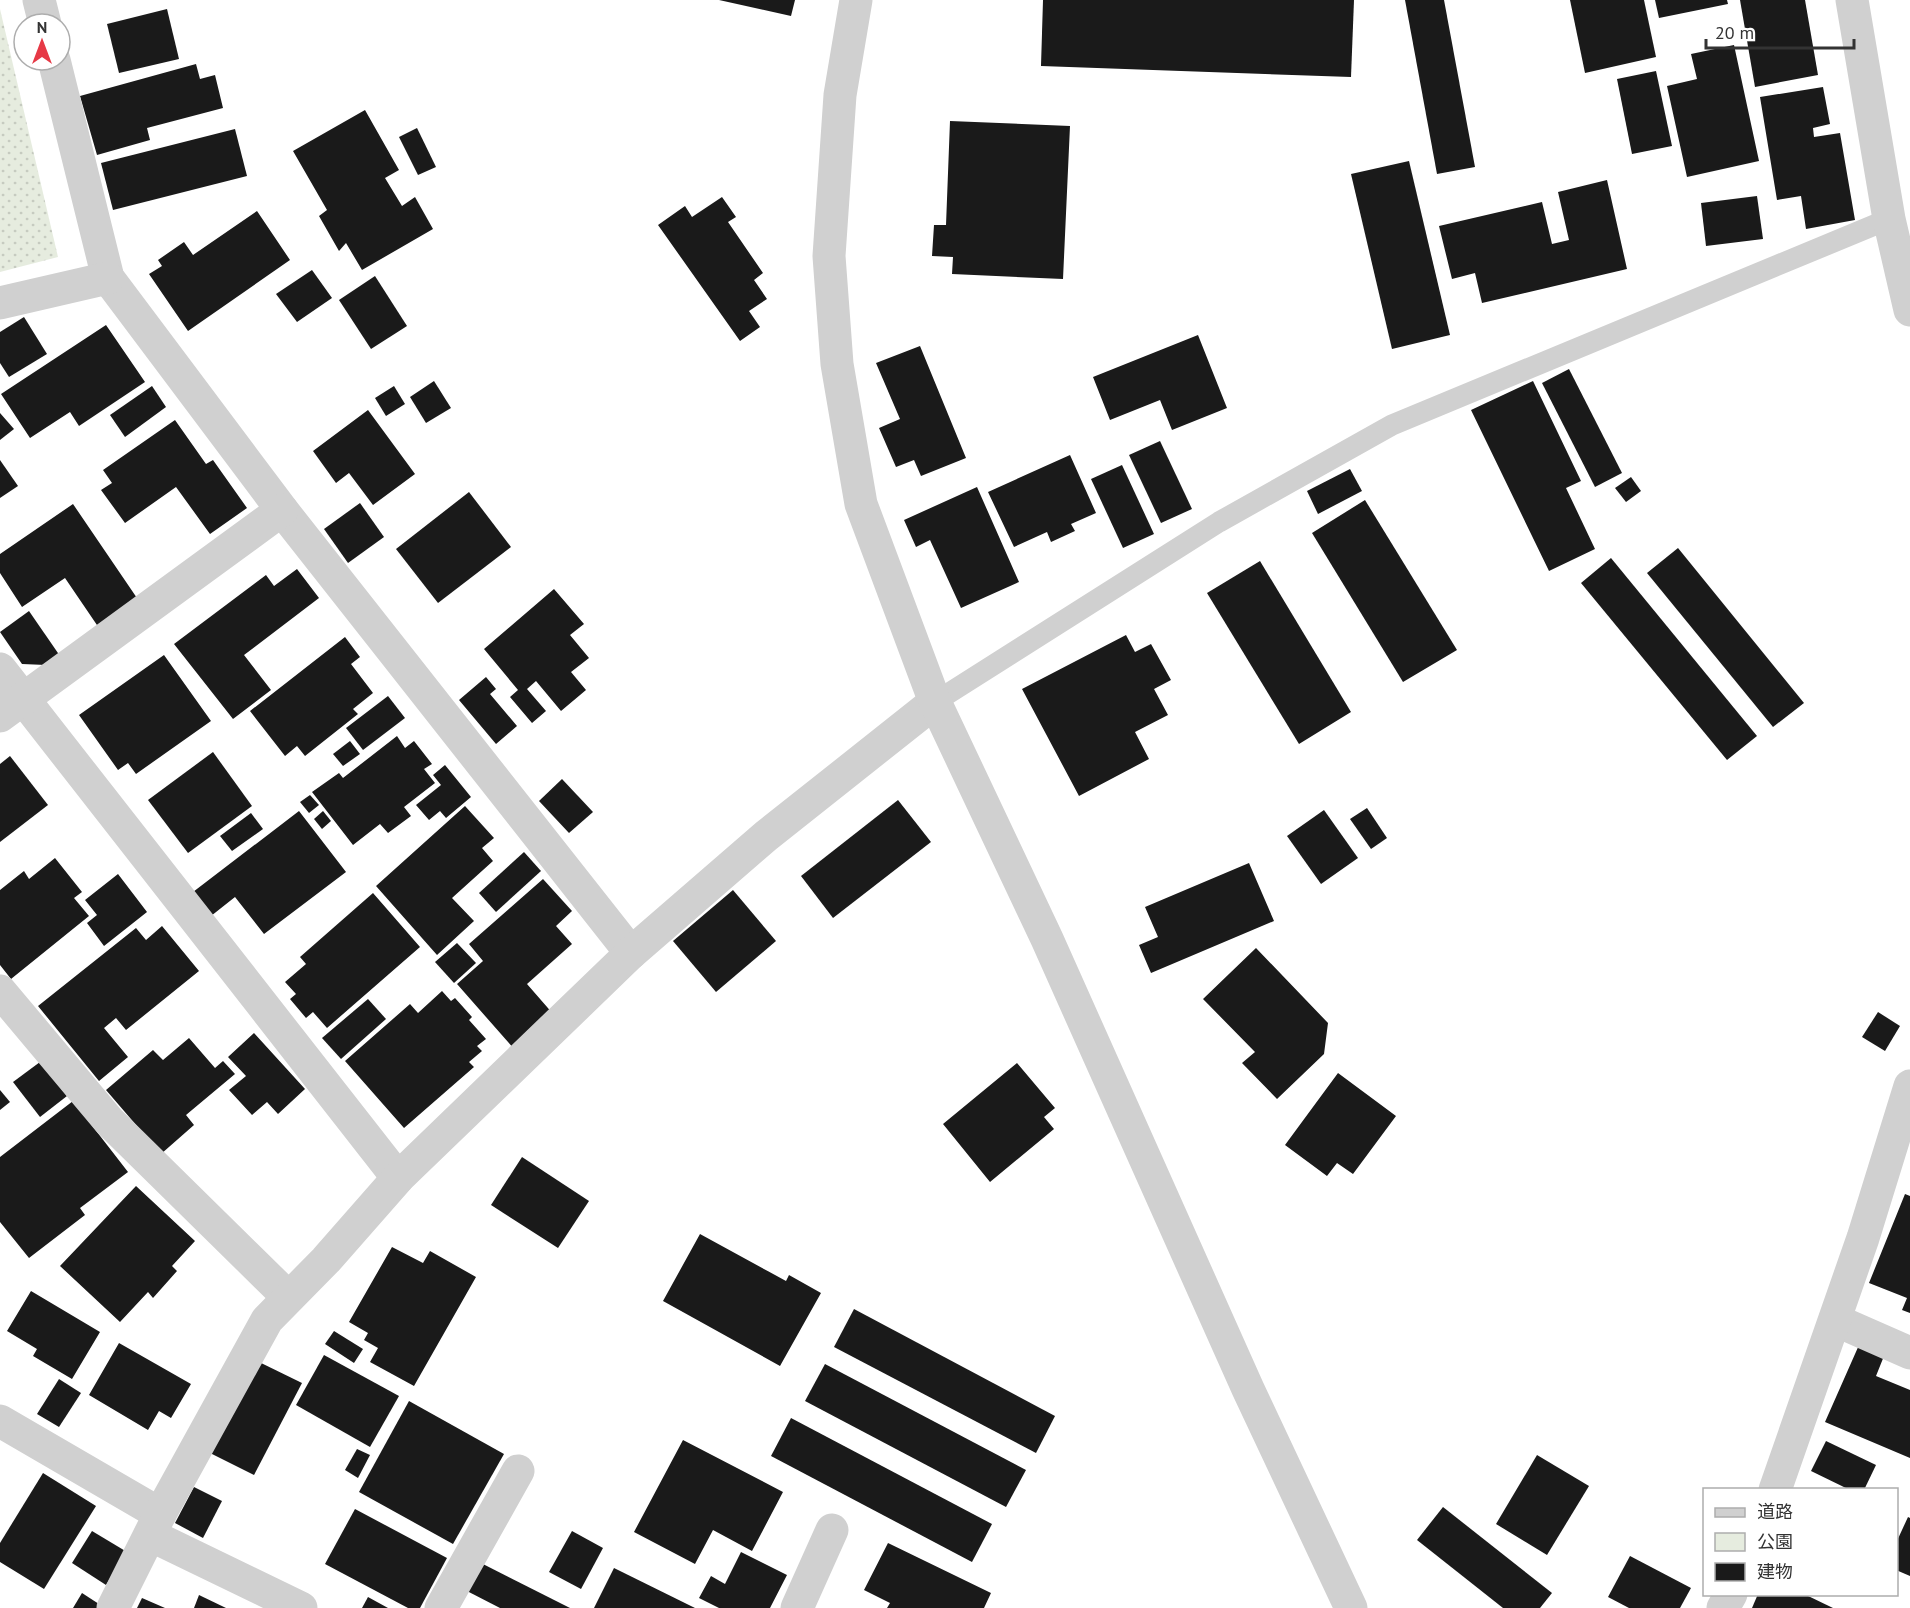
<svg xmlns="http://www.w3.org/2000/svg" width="1910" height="1608" viewBox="0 0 1910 1608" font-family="'PT Sans','Noto Sans JP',sans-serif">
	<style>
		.green { fill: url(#green-dots) }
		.building { fill: #1a1a1a }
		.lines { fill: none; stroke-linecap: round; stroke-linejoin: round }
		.service { stroke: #d0d0d0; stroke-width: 21 }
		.minor { stroke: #d0d0d0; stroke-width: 33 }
		.tertiary { stroke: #d0d0d0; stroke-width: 33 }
	</style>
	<defs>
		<pattern id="green-dots" width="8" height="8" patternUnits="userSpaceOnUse" patternTransform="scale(1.5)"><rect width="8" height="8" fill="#e6ecdf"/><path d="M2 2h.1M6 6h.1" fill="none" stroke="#c6cbc0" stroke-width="1.8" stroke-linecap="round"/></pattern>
	</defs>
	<rect width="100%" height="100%" fill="#fff"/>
	<path class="green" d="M0 9 58 257 0 272Z"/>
	<g class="building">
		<path d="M719 0H795L791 16Z"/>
		<path d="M1043 0H1354L1351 77 1041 66Z"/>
		<path d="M1405 0H1444L1475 167 1437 174Z"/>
		<path d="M1570 0H1644L1656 57 1585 73Z"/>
		<path d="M1655 0H1727L1728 4 1659 18Z"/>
		<path d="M1740 0H1805L1818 75 1755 87Z"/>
		<path d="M167 9 179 59 119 73 107 24Z"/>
		<path d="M1734 45 1759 161 1687 177 1667 86 1697 79 1691 54Z"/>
		<path d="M196 64 200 79 215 75 223 108 147 128 150 140 97 155 80 96Z"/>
		<path d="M1656 71 1672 146 1632 154 1617 79Z"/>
		<path d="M1823 87 1830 124 1813 128 1814 137 1840 133 1855 220 1806 229 1801 196 1777 200 1760 97Z"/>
		<path d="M365 110 399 170 385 178 402 206 415 197 433 229 362 270 346 243 339 251 319 216 327 210 293 151Z"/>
		<path d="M950 121 1070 126 1063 279 952 274 953 257 932 256 934 225H946Z"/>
		<path d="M417 128 436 167 418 175 399 137Z"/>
		<path d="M235 129 247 176 113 210 101 163Z"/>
		<path d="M1409 161 1450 335 1392 349 1351 174Z"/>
		<path d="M1607 180 1627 269 1482 303 1475 273 1452 279 1439 226 1542 202 1552 244 1569 240 1558 192Z"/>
		<path d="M1757 196 1763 239 1706 246 1701 203Z"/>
		<path d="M722 197 736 217 728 222 763 273 754 280 767 299 749 311 760 327 740 341 658 225 685 206 692 217Z"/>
		<path d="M257 211 290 260 188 331 149 274 162 266 158 260 184 242 193 255Z"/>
		<path d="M312 270 332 298 297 322 276 294Z"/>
		<path d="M375 276 407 326 371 349 339 300Z"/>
		<path d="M24 317 47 354 9 377 0 363V332Z"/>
		<path d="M106 325 145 382 79 426 70 412 30 438 1 394Z"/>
		<path d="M1198 335 1227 408 1172 430 1160 400 1110 420 1093 377Z"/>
		<path d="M920 346 966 458 921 476 914 460 896 467 879 428 900 419 876 363Z"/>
		<path d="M1569 369 1622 473 1595 487 1542 383Z"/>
		<path d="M434 381 451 408 426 423 410 397Z"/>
		<path d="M1533 381 1581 481 1566 488 1595 549 1549 571 1471 410Z"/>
		<path d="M152 386 166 407 125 437 110 415Z"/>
		<path d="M394 386 405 404 386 416 375 398Z"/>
		<path d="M368 410 415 474 373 505 349 473 336 483 313 451Z"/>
		<path d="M0 413 14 429 0 440Z"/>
		<path d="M175 420 206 464 213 460 247 508 210 534 176 487 125 523 101 490 112 483 103 470Z"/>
		<path d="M1160 441 1192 509 1161 523 1129 455Z"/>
		<path d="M1070 455 1096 513 1071 524 1075 531 1051 542 1047 532 1014 547 988 492Z"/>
		<path d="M0 460 18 486 0 498Z"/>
		<path d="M1122 465 1154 534 1123 548 1091 479Z"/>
		<path d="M1350 469 1362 491 1318 514 1307 491Z"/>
		<path d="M1631 477 1641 491 1626 502 1615 488Z"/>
		<path d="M977 487 1019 582 961 608 930 540 916 547 904 520Z"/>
		<path d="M469 492 511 547 438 603 396 549Z"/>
		<path d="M1365 500 1457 650 1403 682 1312 533Z"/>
		<path d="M360 503 384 537 348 563 324 529Z"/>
		<path d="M73 504 139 601 99 628 65 578 22 607 0 573V554Z"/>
		<path d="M1678 548 1804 703 1773 727 1647 573Z"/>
		<path d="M1611 558 1757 736 1727 760 1581 583Z"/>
		<path d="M1260 561 1351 712 1299 744 1207 593Z"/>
		<path d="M297 569 319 598 244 655 271 690 233 719 174 644 266 575 274 586Z"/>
		<path d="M554 589 584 624 570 635 589 658 571 672 586 690 561 711 536 681 527 689 546 711 532 723 510 697 518 690 484 649Z"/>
		<path d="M29 611 60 656 46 665 22 664 0 632Z"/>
		<path d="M1126 635 1135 652 1151 644 1171 680 1154 689 1168 715 1135 732 1149 759 1079 796 1022 689Z"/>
		<path d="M345 637 360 657 351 664 373 693 353 709 358 714 305 756 297 746 285 756 250 711Z"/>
		<path d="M164 655 211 721 136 774 128 763 118 770 79 715Z"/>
		<path d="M486 677 496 689 490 694 517 726 496 744 459 700Z"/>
		<path d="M388 696 405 718 363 750 346 728Z"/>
		<path d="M397 736 405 748 414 741 432 764 424 769 435 783 404 807 411 816 388 833 380 824 353 845 312 792 339 773 343 778Z"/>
		<path d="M350 741 360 754 343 766 333 754Z"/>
		<path d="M213 752 252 806 188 853 148 800Z"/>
		<path d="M10 756 48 805 0 842V764Z"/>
		<path d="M445 765 471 797 446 818 440 811 429 820 416 805 441 785 433 775Z"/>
		<path d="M562 779 593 812 569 833 539 801Z"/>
		<path d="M310 795 319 805 309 813 300 802Z"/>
		<path d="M898 800 931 842 833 918 801 876Z"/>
		<path d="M465 806 494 838 482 848 493 861 452 898 474 921 437 955 376 886Z"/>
		<path d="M1367 808 1387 838 1371 849 1350 819Z"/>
		<path d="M1324 810 1358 858 1321 884 1287 836Z"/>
		<path d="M299 811 346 872 264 934 235 897 211 916 193 892Z"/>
		<path d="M323 811 331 821 322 829 314 819Z"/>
		<path d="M251 813 263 829 232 851 220 836Z"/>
		<path d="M524 852 541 871 496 912 479 893Z"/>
		<path d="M55 858 82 892 74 898 89 916 11 979 0 965V890L24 871 29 879Z"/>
		<path d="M1249 863 1274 921 1151 973 1139 945 1158 937 1145 907Z"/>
		<path d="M118 874 147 912 104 946 87 923 97 915 85 900Z"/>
		<path d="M543 879 572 911 556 926 572 944 527 984 554 1015 515 1050 457 984 483 961 469 944Z"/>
		<path d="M733 890 776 941 716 992 673 941Z"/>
		<path d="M373 893 420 947 327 1028 313 1012 306 1018 290 999 296 994 285 982 306 964 300 957Z"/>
		<path d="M162 926 199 971 126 1030 116 1018 104 1028 128 1057 99 1081 38 1006 136 928 146 940Z"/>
		<path d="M457 943 476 963 454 983 435 962Z"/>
		<path d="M1256 948 1328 1023 1324 1054 1277 1099 1242 1063 1255 1052 1203 999Z"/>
		<path d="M442 991 451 1001 455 998 472 1017 469 1020 486 1039 477 1046 482 1051 469 1062 474 1067 404 1128 345 1061 410 1004 418 1013Z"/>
		<path d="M368 999 386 1019 341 1059 322 1038Z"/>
		<path d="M1878 1012 1900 1026 1885 1051 1862 1037Z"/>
		<path d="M254 1033 305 1089 278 1114 267 1102 252 1115 229 1090 246 1076 228 1057Z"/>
		<path d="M189 1038 215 1068 223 1061 235 1074 186 1115 194 1125 161 1154 106 1090 153 1050 163 1060Z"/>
		<path d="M40 1062 67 1096 40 1117 13 1082Z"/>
		<path d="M1017 1063 1055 1108 1044 1117 1054 1129 990 1182 943 1124Z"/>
		<path d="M1338 1073 1396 1116 1353 1174 1337 1163 1327 1176 1285 1145Z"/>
		<path d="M0 1090 10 1102 0 1110Z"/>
		<path d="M73 1101 128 1172 80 1208 85 1215 29 1258 0 1222V1157Z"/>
		<path d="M522 1157 589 1201 558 1248 491 1205Z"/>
		<path d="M136 1186 195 1241 172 1266 177 1271 153 1298 148 1292 120 1322 60 1266Z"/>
		<path d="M1905 1194 1910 1196V1313L1902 1310 1907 1298 1869 1283Z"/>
		<path d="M700 1234 786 1281 789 1275 821 1293 780 1366 663 1301Z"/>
		<path d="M392 1247 423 1263 430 1251 476 1277 414 1386 370 1362 378 1348 364 1340 368 1333 349 1322Z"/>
		<path d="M31 1291 100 1332 72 1379 33 1356 37 1349 7 1331Z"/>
		<path d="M854 1309 1055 1416 1036 1453 834 1347Z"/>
		<path d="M334 1331 363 1349 354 1363 325 1344Z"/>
		<path d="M119 1343 191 1384 171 1418 159 1411 148 1430 89 1395Z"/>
		<path d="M1859 1345 1884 1356 1876 1376 1910 1390V1458L1825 1422Z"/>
		<path d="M324 1355 399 1396 370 1447 296 1405Z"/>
		<path d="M257 1361 302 1383 254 1475 210 1453Z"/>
		<path d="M825 1364 1026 1470 1006 1507 805 1401Z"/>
		<path d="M59 1379 81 1393 59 1427 37 1414Z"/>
		<path d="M409 1401 504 1454 453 1544 359 1492Z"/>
		<path d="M791 1418 992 1524 972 1562 771 1456Z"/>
		<path d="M683 1440 783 1492 752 1551 713 1530 695 1564 634 1532Z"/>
		<path d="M1826 1441 1876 1465 1864 1490H1850L1811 1471Z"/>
		<path d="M357 1449 370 1455 358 1478 345 1470Z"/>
		<path d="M1537 1455 1589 1486 1547 1555 1496 1524Z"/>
		<path d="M43 1473 96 1506 44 1589 0 1562V1543Z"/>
		<path d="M194 1487 222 1501 203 1538 175 1523Z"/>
		<path d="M1443 1507 1552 1593 1540 1608H1503L1417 1540Z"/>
		<path d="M355 1509 447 1558 420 1608H408L325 1564Z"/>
		<path d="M1908 1517 1910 1518V1576L1896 1570V1543Z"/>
		<path d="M92 1531 127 1552 106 1585 72 1563Z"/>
		<path d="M572 1531 603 1548 581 1589 549 1572Z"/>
		<path d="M888 1543 991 1593 984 1608H887L890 1603 864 1590Z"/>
		<path d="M741 1552 787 1575 770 1608H719L699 1598 711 1576 725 1584Z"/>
		<path d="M1630 1556 1691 1588 1680 1608H1629L1608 1597Z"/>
		<path d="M479 1562 570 1608H500L465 1590Z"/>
		<path d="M614 1568 695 1608H594Z"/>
		<path d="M82 1593 102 1606 101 1608H73Z"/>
		<path d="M1758 1594H1804L1833 1608H1752Z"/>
		<path d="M199 1595 226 1608H194Z"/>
		<path d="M368 1597 388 1608H362Z"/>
		<path d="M142 1598 165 1608H137Z"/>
	</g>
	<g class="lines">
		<path class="service" d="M935 702 1219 522 1392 425 1889 219"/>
		<g class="minor">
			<path d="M39 0 45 24"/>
			<path d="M1852 0 1889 219 1910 310"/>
			<path d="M54 60 108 278 282 510 631 953"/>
			<path d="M0 303 108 278"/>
			<path d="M0 669 398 1178"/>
			<path d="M0 716 282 510"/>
			<path d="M0 991 109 1121 288 1297"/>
			<path d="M1835 1320 1910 1353"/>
			<path d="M0 1421 160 1514"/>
			<path d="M1775 1490 1863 1238 1910 1086"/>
			<path d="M150 1535 301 1608"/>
			<path d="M113 1608 160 1514 267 1320 326 1260 398 1178 631 953 766 836 935 702"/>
			<path d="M441 1608 518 1471"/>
			<path d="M797 1608 832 1530"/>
			<path d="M1723 1608 1731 1594"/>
		</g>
		<path class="tertiary" d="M856 0 840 95 829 256 837 364 861 504 935 702 1047 939 1248 1389 1351 1608"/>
	</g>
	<rect x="1703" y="1488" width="195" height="108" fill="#ffffff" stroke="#adadad" stroke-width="1.5"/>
	<rect x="1715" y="1508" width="30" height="9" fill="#d0d0d0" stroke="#adadad" stroke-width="1.5"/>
	<text x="1757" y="1518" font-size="18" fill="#333333">道路</text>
	<rect x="1715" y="1533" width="30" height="18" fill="#e6ecdf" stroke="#adadad" stroke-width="1.5"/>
	<text x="1757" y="1548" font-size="18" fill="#333333">公園</text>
	<rect x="1715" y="1563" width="30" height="18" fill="#1a1a1a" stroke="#adadad" stroke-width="1.5"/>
	<text x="1757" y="1578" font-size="18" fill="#333333">建物</text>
	<g transform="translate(42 42)"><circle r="28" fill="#ffffff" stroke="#adadad" stroke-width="1.5"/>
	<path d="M0-4.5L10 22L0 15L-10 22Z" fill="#e63946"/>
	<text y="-9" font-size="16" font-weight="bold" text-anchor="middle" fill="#333333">N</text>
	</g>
	<path d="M1706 39v9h148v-9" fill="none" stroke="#333333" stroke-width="3"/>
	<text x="1715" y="39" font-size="18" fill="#333333" stroke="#ffffff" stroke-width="4.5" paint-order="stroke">20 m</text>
</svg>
